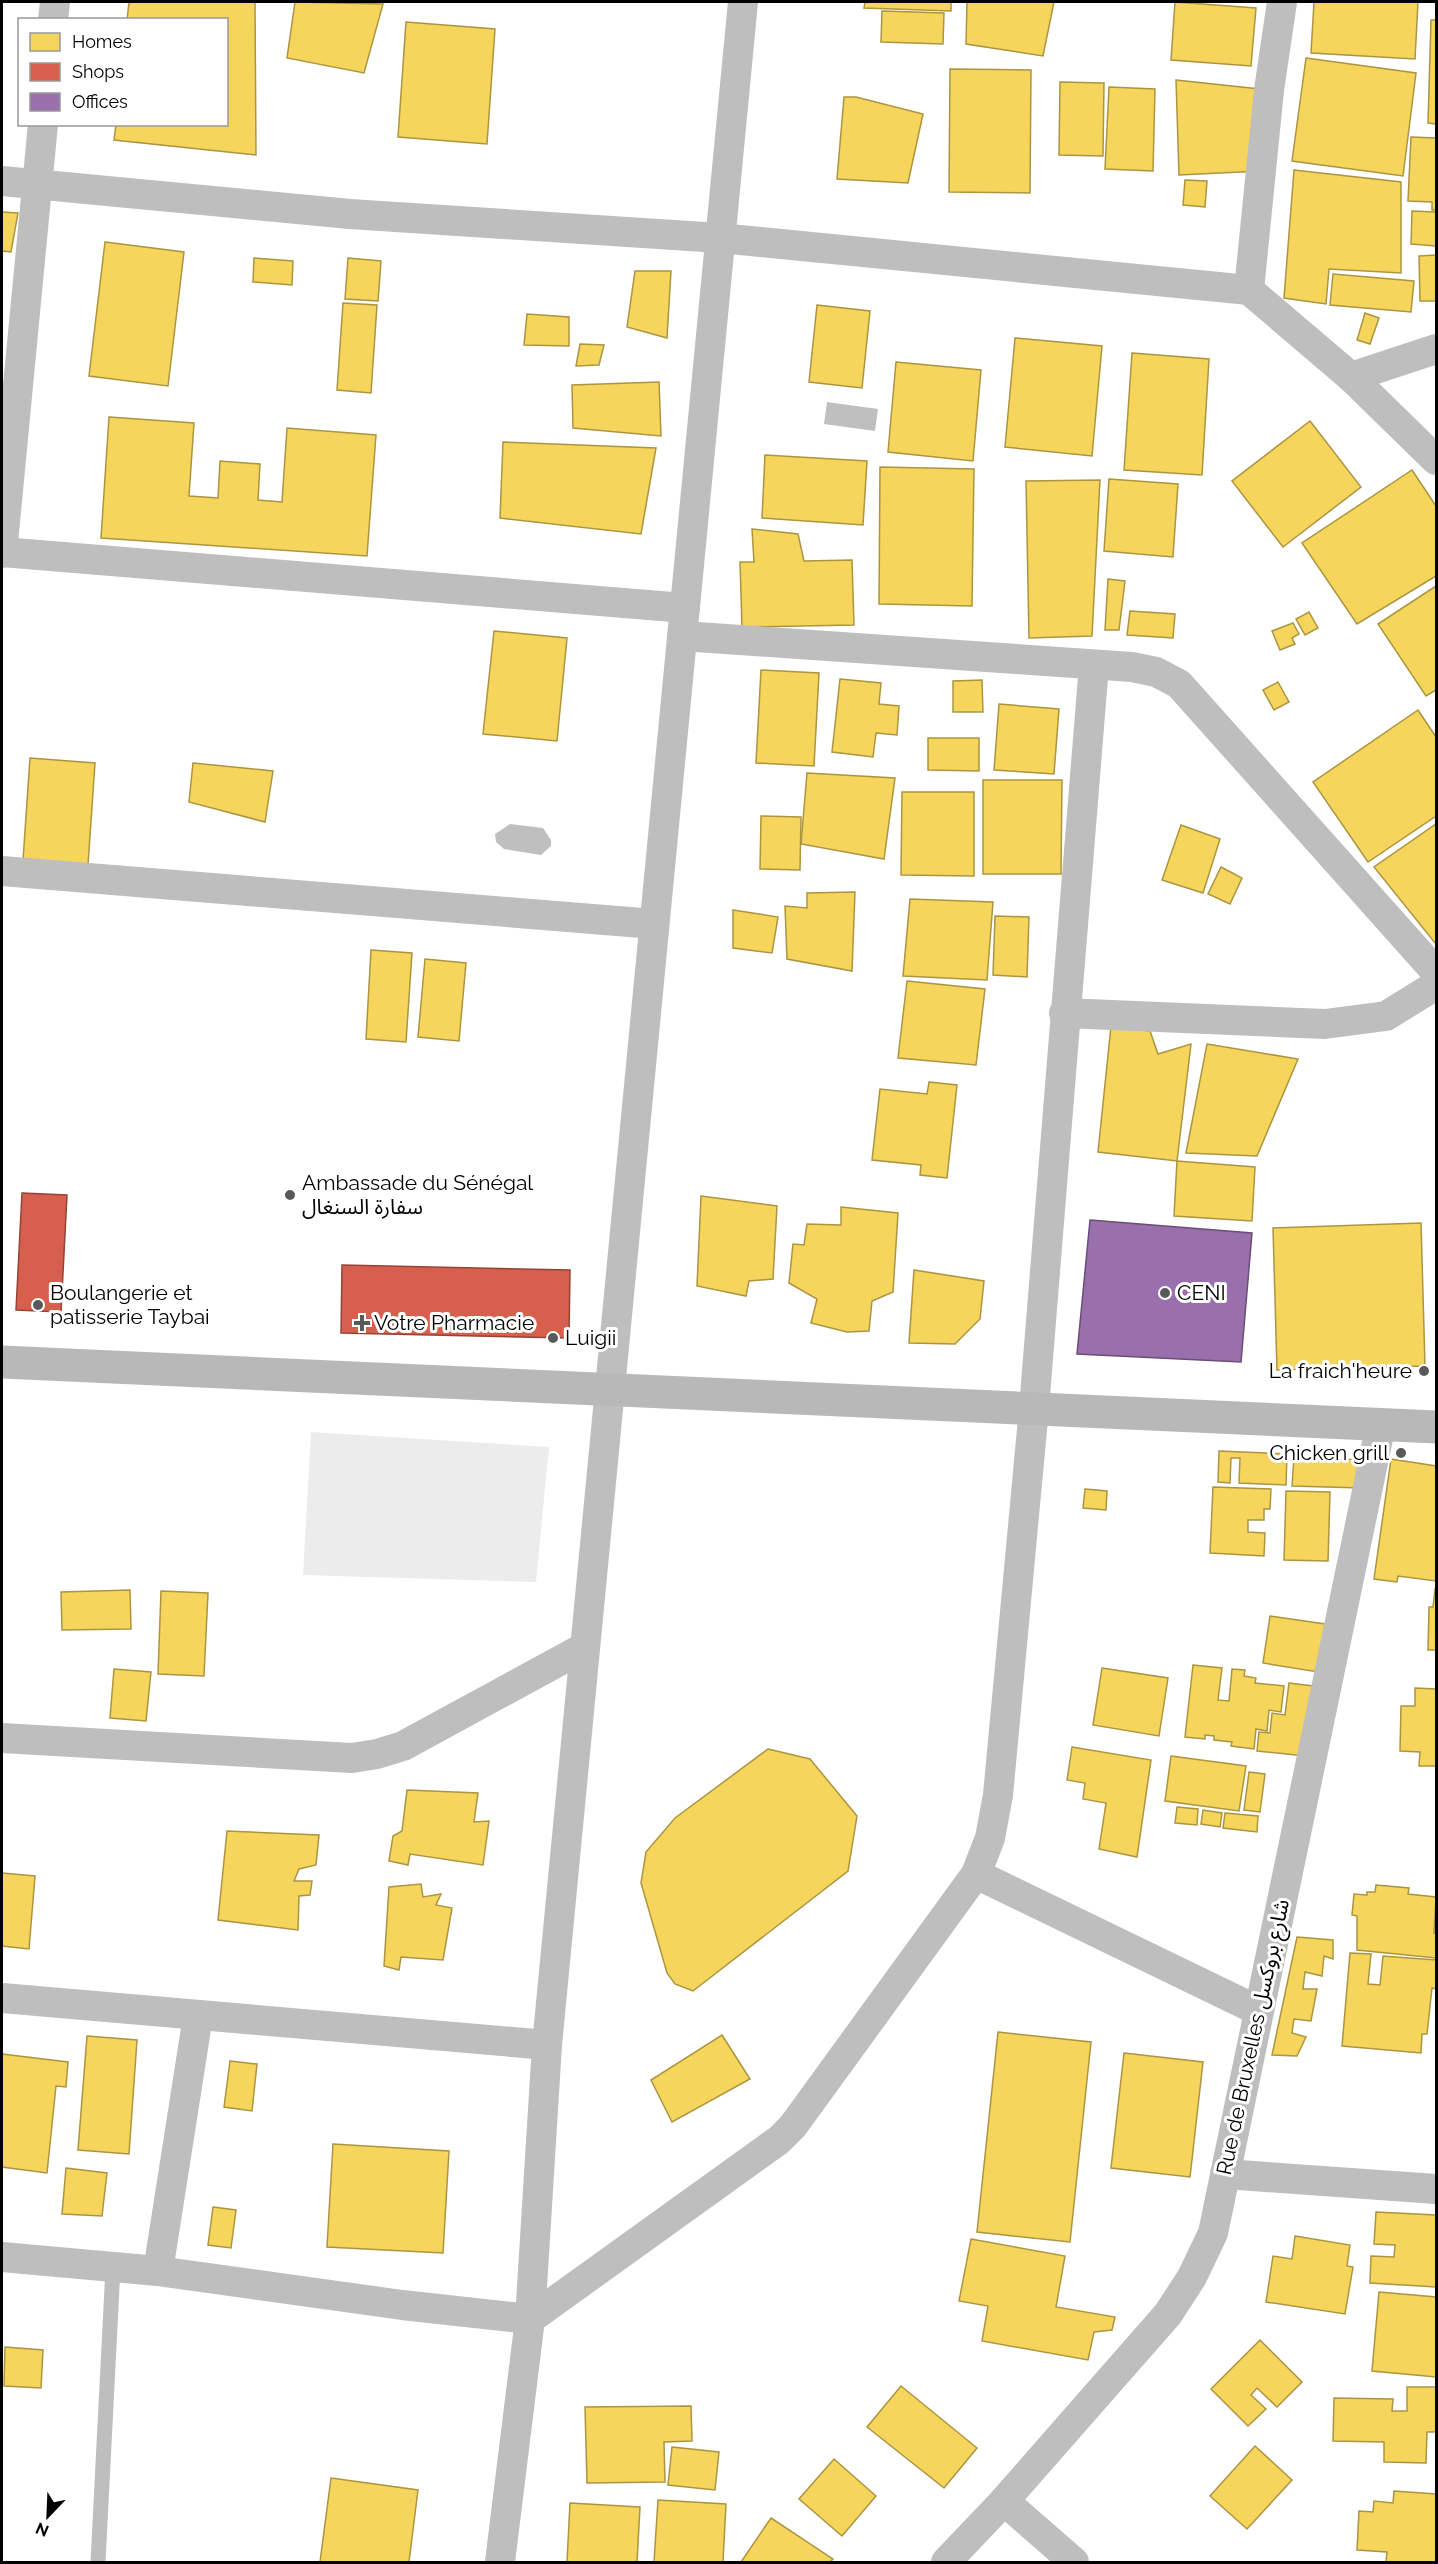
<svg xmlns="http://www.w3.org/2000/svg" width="1438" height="2564" viewBox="0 0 1438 2564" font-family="Raleway,'Noto Sans Arabic',sans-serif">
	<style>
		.green { fill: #ececec }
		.water { fill: #bfbfbf }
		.homes { fill: #f6d55c; stroke: #ac9540; stroke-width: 1.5 }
		.shops { fill: #d6604d; stroke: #964336; stroke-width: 1.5 }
		.offices { fill: #9970ab; stroke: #6b4e78; stroke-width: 1.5 }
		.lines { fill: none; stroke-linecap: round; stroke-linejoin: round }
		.lane { stroke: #bebebe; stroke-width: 15 }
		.street { stroke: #bebebe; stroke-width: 30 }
		.secondary { stroke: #b8b8b8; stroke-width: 33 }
		.poi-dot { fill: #595959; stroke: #fff; stroke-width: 2 }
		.labels { text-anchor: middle; stroke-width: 6; stroke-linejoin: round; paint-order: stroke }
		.poi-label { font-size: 21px; fill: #000; stroke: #fff; text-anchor: start }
		.street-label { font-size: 21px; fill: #000; stroke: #fff }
	</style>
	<rect width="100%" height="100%" fill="#fff"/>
	<path class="green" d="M311 1432 549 1447 536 1582 303 1575Z"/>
	<g class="water">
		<path d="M827 402 878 409 875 431 824 424Z"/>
		<path d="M510 824 543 828 551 840V846L541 855 504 849 496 842 495 834Z"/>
	</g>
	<g class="homes">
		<path d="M129 2H255L256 155 114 140 116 124H226V20H127Z"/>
		<path d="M295 2 383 4 364 73 287 58Z"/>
		<path d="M865 2H951V11L864 8Z"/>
		<path d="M967 2H1054L1043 56 966 44Z"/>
		<path d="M1175 2 1256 8 1251 66 1171 60Z"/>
		<path d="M1314 2H1418L1415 59 1311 53Z"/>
		<path d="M882 11 944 13 943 44 881 42Z"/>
		<path d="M1431 20H1436V124L1428 123Z"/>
		<path d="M406 22 495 29 487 144 398 137Z"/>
		<path d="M1306 58 1416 73 1403 176 1292 161Z"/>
		<path d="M950 69 1031 70 1030 193 949 192Z"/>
		<path d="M1176 80 1269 90 1261 171 1179 175Z"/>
		<path d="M1060 82 1104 83 1103 156 1059 155Z"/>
		<path d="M1109 87 1155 89 1153 171 1105 169Z"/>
		<path d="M844 97H856L923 114 908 183 837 179Z"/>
		<path d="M1411 137 1436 138V210H1432V202L1408 201Z"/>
		<path d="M1294 170 1401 182V273L1329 269 1326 304 1284 298Z"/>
		<path d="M1185 180 1207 181 1205 207 1183 205Z"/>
		<path d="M1412 211 1436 212V246L1411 244Z"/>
		<path d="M2 212 18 213 11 252 2 251Z"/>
		<path d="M105 242 184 252 168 386 89 376Z"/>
		<path d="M1436 255V301H1420L1419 256Z"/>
		<path d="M254 258 293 261 292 285 253 282Z"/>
		<path d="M348 258 381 261 378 301 345 299Z"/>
		<path d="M635 271H671L667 338 627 327Z"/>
		<path d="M1333 274 1414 281 1411 312 1330 305Z"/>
		<path d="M343 303 377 305 371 393 337 390Z"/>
		<path d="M817 305 870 311 862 388 809 382Z"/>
		<path d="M1365 313 1379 318 1370 344 1357 340Z"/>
		<path d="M527 314 569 317V346L524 345Z"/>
		<path d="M1015 338 1102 346 1092 456 1005 447Z"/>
		<path d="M580 344 604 345 599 365 576 366Z"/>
		<path d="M1132 353 1209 359 1202 475 1124 470Z"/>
		<path d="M896 362 981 370 973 461 888 452Z"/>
		<path d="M659 382 661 436 573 428 572 385Z"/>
		<path d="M109 417 194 423 189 496 218 498 220 461 260 464 258 500 282 502 287 428 376 435 367 556 101 538Z"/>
		<path d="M1310 421 1361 487 1283 547 1232 481Z"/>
		<path d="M503 442 656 448 641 534 500 518Z"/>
		<path d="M765 455 867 461 863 525 762 518Z"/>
		<path d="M880 467 974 469 972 606 879 604Z"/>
		<path d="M1412 470 1436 506V576L1357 624 1302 543Z"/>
		<path d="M1109 479 1178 484 1173 557 1104 551Z"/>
		<path d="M1100 480 1092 636 1029 638 1026 481Z"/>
		<path d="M752 529 798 534 804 561 852 560 854 625 742 627 740 562H754Z"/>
		<path d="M1108 579 1125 581 1119 630H1105Z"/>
		<path d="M1436 586V690L1426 696 1378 624Z"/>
		<path d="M1130 611 1175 614 1173 638 1127 635Z"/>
		<path d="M1309 612 1318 628 1305 635 1296 619Z"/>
		<path d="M1293 623 1299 634 1292 638 1295 644 1280 650 1272 631Z"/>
		<path d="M494 631 567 638 557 741 483 734Z"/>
		<path d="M761 670 819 673 814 766 756 763Z"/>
		<path d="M840 679 881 683 879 704 899 706 897 735 876 733 873 757 832 752Z"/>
		<path d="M982 680 983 712H953V681Z"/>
		<path d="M1278 682 1289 702 1274 710 1263 690Z"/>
		<path d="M999 704 1059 709 1054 774 994 770Z"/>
		<path d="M1418 710 1436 737V816L1368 862 1313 782Z"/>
		<path d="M928 738H979V771L928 770Z"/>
		<path d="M30 758 95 763 88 865 23 860Z"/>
		<path d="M193 763 273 771 265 822 189 802Z"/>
		<path d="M807 773 895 778 884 859 801 844Z"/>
		<path d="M983 780H1062L1061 874H983Z"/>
		<path d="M902 792H974V876L901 875Z"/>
		<path d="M761 816 801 817 800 870 760 869Z"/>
		<path d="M1436 824V942L1435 943 1374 867Z"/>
		<path d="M1181 825 1220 839 1203 893 1162 880Z"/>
		<path d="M1221 867 1242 878 1230 904 1208 894Z"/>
		<path d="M855 892 852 971 787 959 785 906 807 908V893Z"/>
		<path d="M910 899 993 902 987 980 903 976Z"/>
		<path d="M733 910 778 917 772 953 733 948Z"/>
		<path d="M995 916 1029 917 1027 977 993 975Z"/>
		<path d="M371 950 412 953 406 1042 366 1039Z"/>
		<path d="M425 959 466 963 459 1041 418 1037Z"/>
		<path d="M907 981 985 989 976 1065 898 1058Z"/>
		<path d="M1111 1026 1150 1031 1158 1054 1191 1044 1177 1161 1098 1152Z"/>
		<path d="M1207 1044 1298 1059 1257 1156 1186 1153Z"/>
		<path d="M929 1082 957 1085 947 1178 920 1175 921 1165 872 1160 880 1089 927 1094Z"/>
		<path d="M1177 1161 1255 1167 1252 1221 1174 1216Z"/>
		<path d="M701 1196 777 1206 773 1279 749 1281 746 1296 697 1286Z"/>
		<path d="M841 1207 898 1213 893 1292 872 1301 869 1331 847 1332 811 1323 817 1299 789 1283 793 1244 804 1245 807 1224 841 1225Z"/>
		<path d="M1421 1223 1425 1366 1277 1370 1273 1228Z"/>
		<path d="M914 1270 984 1281 980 1319 955 1344 909 1343Z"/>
		<path d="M1219 1451 1287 1454 1286 1485 1239 1483 1240 1458H1231L1230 1483 1218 1482Z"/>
		<path d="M1294 1457 1362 1460 1361 1488 1292 1486Z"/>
		<path d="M1391 1459 1436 1466V1581L1398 1576 1397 1582 1374 1579Z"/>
		<path d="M1213 1487 1271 1489 1270 1509H1264V1520H1248V1532L1265 1533 1264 1556 1210 1553Z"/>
		<path d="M1085 1489 1107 1491 1106 1510 1083 1508Z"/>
		<path d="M1286 1491 1330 1492 1328 1561 1284 1560Z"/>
		<path d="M1435 1589H1436V1650H1428L1429 1607H1433Z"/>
		<path d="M130 1590 131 1629 62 1630 61 1592Z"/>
		<path d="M161 1591 208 1593 204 1676 158 1674Z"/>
		<path d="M1270 1616 1325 1624 1318 1672 1263 1663Z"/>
		<path d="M1193 1665 1222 1668 1218 1700 1229 1701 1232 1669 1245 1670 1244 1676 1256 1678 1255 1683 1284 1686 1281 1712 1269 1710 1267 1731 1256 1729 1254 1749 1231 1746 1232 1742 1214 1740V1736L1205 1735V1739L1185 1737Z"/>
		<path d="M1102 1668 1168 1678 1159 1736 1093 1725Z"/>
		<path d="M114 1669 151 1672 146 1721 110 1718Z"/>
		<path d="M1289 1683 1313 1686 1305 1756 1257 1751 1259 1732 1270 1733 1272 1713 1285 1715Z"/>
		<path d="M1415 1688 1436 1689V1766H1419L1420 1752 1400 1751 1401 1706H1415Z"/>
		<path d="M1072 1747 1151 1760 1137 1857 1099 1849 1106 1803 1083 1799 1085 1783 1067 1780Z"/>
		<path d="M768 1749 810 1759 857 1816 848 1871 693 1991 675 1984 667 1973 641 1883 646 1852 675 1818Z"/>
		<path d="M1171 1756 1246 1766 1239 1811 1165 1801Z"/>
		<path d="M1249 1772 1265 1774 1260 1812 1244 1810Z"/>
		<path d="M407 1790 478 1793 474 1822 489 1821 483 1865 410 1854 408 1865 389 1861 393 1836 402 1831Z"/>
		<path d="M1177 1807 1198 1809 1197 1825 1175 1823Z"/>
		<path d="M1203 1810 1222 1813 1220 1827 1201 1824Z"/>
		<path d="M1225 1813 1258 1816 1257 1832 1223 1828Z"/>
		<path d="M227 1831 319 1835 316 1865 299 1869 294 1881H312L310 1895 299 1896 298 1930 218 1920Z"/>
		<path d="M2 1873 35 1876 29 1949 2 1946Z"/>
		<path d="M421 1884 423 1897 441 1894 436 1905 452 1908 443 1960 401 1957 399 1970 384 1966 389 1887Z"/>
		<path d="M1376 1885 1409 1888 1408 1894 1436 1897 1434 1933H1436V1958L1357 1950V1916L1352 1915 1354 1894 1367 1895V1892H1375Z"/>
		<path d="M1297 1937 1333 1940V1959L1324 1956 1322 1976 1305 1972 1303 1989H1317L1311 2021 1294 2019 1292 2033 1306 2037 1297 2056 1272 2055Z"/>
		<path d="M1350 1953 1371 1954 1368 1984 1380 1985 1383 1956 1436 1960V1989L1432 1988 1427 2034H1422L1421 2053 1342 2046Z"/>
		<path d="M998 2032 1091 2042 1070 2242 977 2232Z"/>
		<path d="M722 2035 750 2079 672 2122 651 2080Z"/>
		<path d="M87 2036 137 2040 129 2154 78 2150Z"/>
		<path d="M1124 2053 1203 2062 1190 2177 1111 2168Z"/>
		<path d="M2 2054 68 2062 66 2087 56 2086 47 2173 2 2167Z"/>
		<path d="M230 2061 257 2064 252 2111 224 2107Z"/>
		<path d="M333 2144 449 2151 443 2253 327 2247Z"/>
		<path d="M66 2168 107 2173 102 2216 62 2214Z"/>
		<path d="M213 2207 236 2210 231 2248 208 2245Z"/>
		<path d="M1376 2212 1436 2215V2287L1370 2283 1371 2256 1394 2257 1395 2245 1374 2244Z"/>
		<path d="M1295 2236 1350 2245 1347 2266 1353 2267 1345 2314 1266 2302 1273 2256 1292 2259Z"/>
		<path d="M971 2239 1065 2256 1056 2307 1115 2317 1112 2330 1094 2332 1088 2360 982 2341 988 2306 959 2301Z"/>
		<path d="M1379 2292 1436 2297V2377L1372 2371Z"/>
		<path d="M1260 2340 1302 2382 1277 2407 1257 2388 1251 2395 1266 2409 1248 2426 1211 2389Z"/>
		<path d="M5 2347 43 2350 41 2388 4 2386Z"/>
		<path d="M901 2386 977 2448 944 2488 867 2427Z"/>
		<path d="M1407 2387H1436V2432H1427L1426 2463 1384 2462V2442L1333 2441 1334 2398 1393 2399 1392 2411H1407Z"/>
		<path d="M691 2406 692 2441 664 2442 665 2482 587 2483 585 2407Z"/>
		<path d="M1255 2446 1292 2480 1247 2529 1210 2496Z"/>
		<path d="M672 2447 719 2452 715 2490 668 2485Z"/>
		<path d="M834 2459 876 2496 842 2536 799 2499Z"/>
		<path d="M331 2478 418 2490 409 2562H320Z"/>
		<path d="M1394 2491 1436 2494V2562H1386L1387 2552 1357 2550 1359 2511 1373 2512 1374 2501 1393 2503Z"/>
		<path d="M658 2500 726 2504 723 2562H654Z"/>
		<path d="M570 2503 640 2507 637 2562H567Z"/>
		<path d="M771 2518 833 2559 830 2562H741Z"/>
	</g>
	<g class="shops">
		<path d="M22 1193 67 1195 61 1312 16 1310Z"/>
		<path d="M342 1265 570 1270 569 1338 341 1333Z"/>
	</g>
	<path class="offices" d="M1090 1220 1252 1233 1241 1362 1077 1354Z"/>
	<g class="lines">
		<path class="lane" d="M98 2562 113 2268"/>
		<g class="street">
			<path d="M53 20 55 2"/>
			<path d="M2 181 350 214 720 238 1249 290 1351 377 1436 460"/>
			<path d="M1249 290 1269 90 1282 2"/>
			<path d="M1351 377 1436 349"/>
			<path d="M2 552 685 608"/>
			<path d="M2 553 43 124"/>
			<path d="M682 636 1132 667 1156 672 1179 684 1436 972"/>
			<path d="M2 871 654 924"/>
			<path d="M1064 1013 1325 1024 1386 1016 1436 985"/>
			<path d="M2 1738 352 1758 377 1754 403 1746 585 1647"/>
			<path d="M976 1874 1259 2011"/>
			<path d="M2 1998 547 2045"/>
			<path d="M1225 2174 1436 2189"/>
			<path d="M2 2257 158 2271 402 2305 530 2319 779 2140 793 2126 976 1874 990 1838 998 1795 1034 1408 1094 665"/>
			<path d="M158 2271 198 2016"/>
			<path d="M1004 2501 1074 2562"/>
			<path d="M500 2562 530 2319 547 2045 743 2"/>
			<path d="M946 2562 1004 2501 1168 2314 1192 2277 1213 2233 1381 1424"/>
		</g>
		<path class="secondary" d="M2 1362 1436 1427"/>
	</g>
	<g class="poi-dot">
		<circle cx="290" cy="1195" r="6"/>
		<circle cx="1165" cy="1293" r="6"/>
		<circle cx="38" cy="1305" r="6"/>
		<path d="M359 1314h6v6h6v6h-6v6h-6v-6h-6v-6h6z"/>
		<circle cx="553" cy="1338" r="6"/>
		<circle cx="1424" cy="1371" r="6"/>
		<circle cx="1401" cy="1453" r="6"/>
	</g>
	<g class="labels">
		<g class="poi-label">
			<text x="302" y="1190">Ambassade du Sénégal<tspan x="302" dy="24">سفارة السنغال</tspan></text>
			<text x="50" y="1300">Boulangerie et<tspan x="50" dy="24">patisserie Taybai</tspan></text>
			<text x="1177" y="1300">CENI</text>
			<text x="374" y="1330">Votre Pharmacie</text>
			<text x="565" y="1345">Luigii</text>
			<text x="1412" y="1378" text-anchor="end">La fraich'heure</text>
			<text x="1389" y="1460" text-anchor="end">Chicken grill</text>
		</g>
		<g class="street-label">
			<text transform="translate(1253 2037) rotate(-78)" y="7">Rue de Bruxelles شارع بروكسل</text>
		</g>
	</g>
	<rect width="1438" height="2564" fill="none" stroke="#000000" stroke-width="6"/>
	<rect x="18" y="18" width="210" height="108" fill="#ffffff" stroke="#999999" stroke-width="1.5"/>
	<rect x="30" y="33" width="30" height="18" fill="#f6d55c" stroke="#999999" stroke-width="1.5"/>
	<text x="72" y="48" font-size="18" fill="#000000">Homes</text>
	<rect x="30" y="63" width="30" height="18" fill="#d6604d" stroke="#999999" stroke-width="1.5"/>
	<text x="72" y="78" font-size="18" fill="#000000">Shops</text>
	<rect x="30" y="93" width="30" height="18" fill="#9970ab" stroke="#999999" stroke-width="1.5"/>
	<text x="72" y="108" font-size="18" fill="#000000">Offices</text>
	<g transform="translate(48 2516) rotate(203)" stroke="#ffffff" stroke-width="4.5" paint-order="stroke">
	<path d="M0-4.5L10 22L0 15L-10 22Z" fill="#000000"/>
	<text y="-9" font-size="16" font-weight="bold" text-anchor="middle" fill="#000000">N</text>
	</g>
</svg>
